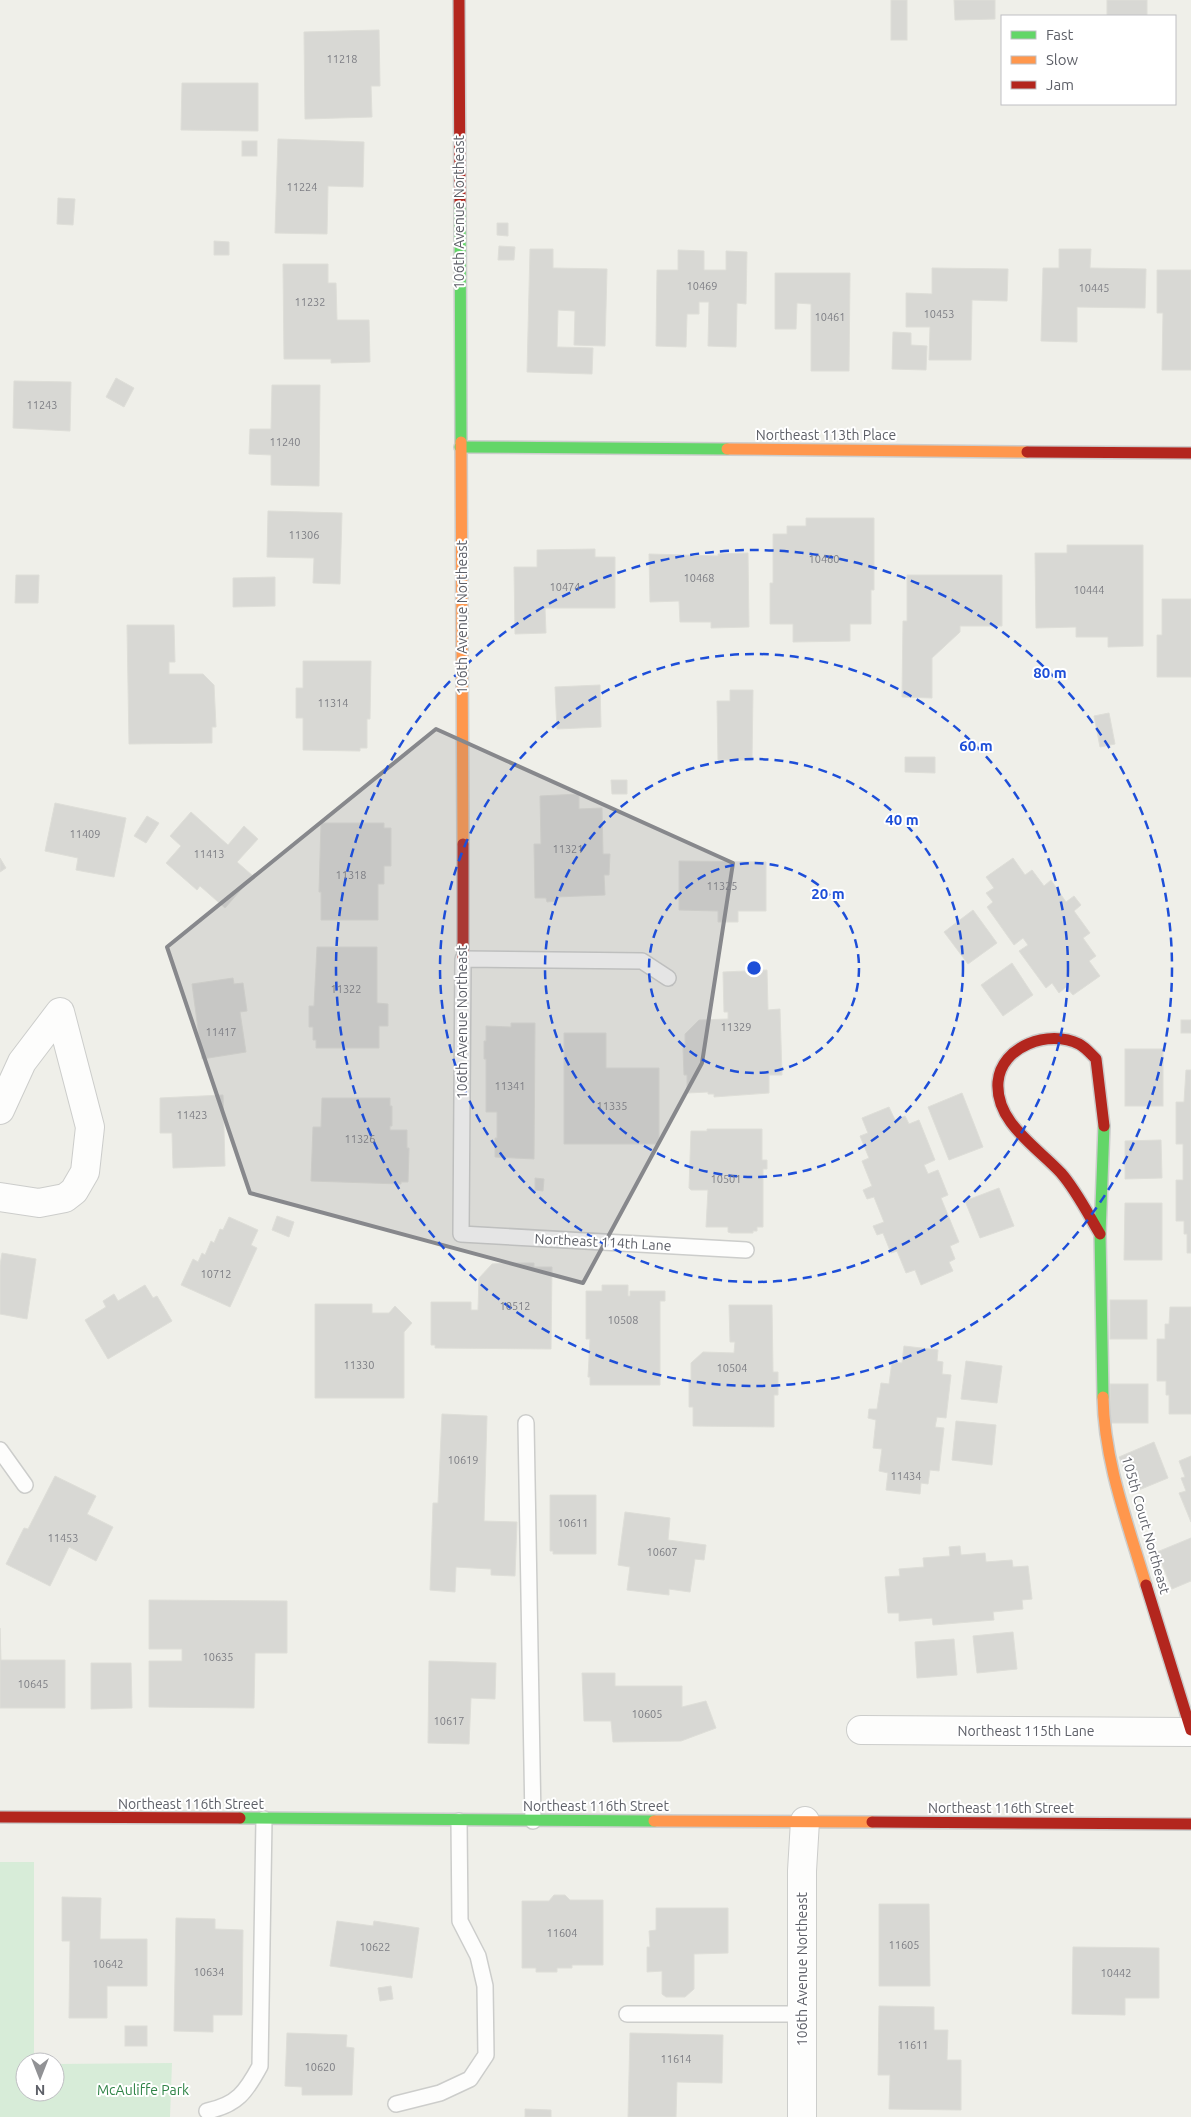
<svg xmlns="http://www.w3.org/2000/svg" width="1191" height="2117" viewBox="0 0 1191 2117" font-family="Ubuntu,sans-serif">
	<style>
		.green { fill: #d7ecd8 }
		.building { fill: #d8d8d4; stroke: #deded8 }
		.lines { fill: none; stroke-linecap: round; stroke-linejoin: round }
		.lane-casing { stroke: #cccdcb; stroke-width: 18 }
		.street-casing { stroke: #cccdcb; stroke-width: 30 }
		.fast-casing { stroke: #cccdcc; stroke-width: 14 }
		.slow-casing { stroke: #cccdcc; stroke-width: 14 }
		.jam-casing { stroke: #cccdcc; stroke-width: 14 }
		.lane { stroke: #fdfdfc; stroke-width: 15 }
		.street { stroke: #fdfdfc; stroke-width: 28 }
		.fast { stroke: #63d668; stroke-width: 11 }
		.slow { stroke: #ff974d; stroke-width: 11 }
		.jam { stroke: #b3261e; stroke-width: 11 }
		.marked { fill: #87888c; fill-opacity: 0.2; stroke: #87888c; stroke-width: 4; stroke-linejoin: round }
		.ring { fill: none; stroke: #1d4ed8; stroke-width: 2.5; stroke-dasharray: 9 6 }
		.labels { text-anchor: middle; stroke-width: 4; stroke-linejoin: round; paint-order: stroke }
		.number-label { font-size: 11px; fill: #7d7e84 }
		.street-label { font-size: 14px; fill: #5e6068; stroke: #fff }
		.park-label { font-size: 14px; fill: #308447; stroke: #fff }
		.centre { fill: #1d4ed8; stroke: #fff; stroke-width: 2.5 }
		.ring-label { font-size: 15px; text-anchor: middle; font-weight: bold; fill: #1d4ed8; stroke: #fff; stroke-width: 4; stroke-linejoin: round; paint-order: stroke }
	</style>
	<rect width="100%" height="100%" fill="#efefe9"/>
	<path class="green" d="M0 1862H34V2062H25V2092H55V2064L172 2063 170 2117H0Z"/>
	<g class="building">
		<rect x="891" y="0" width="16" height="40"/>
		<path d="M954 0H995V19L955 20Z"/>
		<rect x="1107" y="0" width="40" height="16"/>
		<path d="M379 30 380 86H371L372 117 305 119 304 32Z"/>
		<path d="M182 83H258V131L181 130Z"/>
		<path d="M278 139 364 142 363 187 328 186 327 234 275 233Z"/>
		<rect x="242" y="141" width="15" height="15"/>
		<path d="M58 198 75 199 73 225 57 224Z"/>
		<path d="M497 223H508V236L497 235Z"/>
		<path d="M214 241 229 242V255H214Z"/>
		<path d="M499 246 515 247 514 260H498Z"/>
		<path d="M530 249H553V268L607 269 605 346 574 345 575 311 558 310 557 347 593 348 592 374 527 372Z"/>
		<path d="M1059 249H1091L1090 268 1146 269 1145 308 1077 307V342L1041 341 1043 268H1059Z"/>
		<path d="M678 250 704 251V270H726V251L747 252 746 304 737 303 736 347 708 346 709 302H699V314H687L686 347 656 346 657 270H678Z"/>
		<path d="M283 264H328V283H336L337 320H369L370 362 331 363V359H284Z"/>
		<path d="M932 268 1008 269 1007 301 972 300 971 360H929L930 327H906V293L932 294Z"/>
		<path d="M1157 270H1191V370H1162L1163 313H1157Z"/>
		<path d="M775 273H850L849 371H811V304L797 303 796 329H775Z"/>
		<path d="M893 332 911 333V345L927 346 926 370 892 369Z"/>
		<path d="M116 378 134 388 124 407 106 397Z"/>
		<path d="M14 381 71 382 70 431 13 428Z"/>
		<path d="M272 385H320L319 486 271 485V455L249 454 250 429H271Z"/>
		<path d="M268 511 342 513 340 584 313 583 314 558 267 557Z"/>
		<path d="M806 518H874V590H871V624H850V641L793 642V624H770V583H773V534H787V526H806Z"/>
		<path d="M1067 545H1143V646L1108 647V637H1076V627L1036 628 1035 553H1067Z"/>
		<path d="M595 549V557H615V608H545L546 633 515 634 514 567H537V550Z"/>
		<path d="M748 553 749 627 711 628V622H680L679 601 650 602 649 554 718 556V554Z"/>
		<path d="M16 575H39L38 603H15Z"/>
		<path d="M907 575H1002V626H960V632L932 658V698L902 697 903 621H907Z"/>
		<path d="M275 577V606L233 607V578Z"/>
		<path d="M1162 599H1191V677H1157V635H1162Z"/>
		<path d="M127 625H174L175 662H169V674H203L214 685 216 727H212V743L129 744Z"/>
		<path d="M303 661H371L370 719H367V748H360V751L303 750V718H296V688H303Z"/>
		<path d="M600 685 601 727 557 729 555 687Z"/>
		<path d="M730 690H753L752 760H718L717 701H730Z"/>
		<path d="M1109 713 1115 744 1100 747 1094 716Z"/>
		<path d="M905 757H935V773L905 772Z"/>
		<path d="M611 780H627V794H612Z"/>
		<path d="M579 794V809L602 808 603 854H610L609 875H604L605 895 556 897V901L547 902 546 898H535L534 844H541L540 796Z"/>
		<path d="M55 803 126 818 114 877 76 870 78 858 45 851Z"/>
		<path d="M191 812 228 845 244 826 258 839 237 862 253 876 225 908 200 886 197 890 166 863 181 846 170 836Z"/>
		<path d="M147 816 159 823 146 843 134 836Z"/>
		<path d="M321 823H384V828H391V866H384V884H378V920H321V892H319Z"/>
		<path d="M0 858 6 868 0 872Z"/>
		<path d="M1013 858 1025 875 1032 870 1044 886 1051 880 1066 902 1074 896 1081 905 1074 911 1090 933 1083 938 1096 956 1089 961 1100 976 1073 995 1066 987 1059 993 1052 983 1046 988 1019 951 1028 945 1023 938 1014 945 987 907 993 902 986 893 994 888 986 877Z"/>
		<path d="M679 861 766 862V911H738V922H718V911L679 910Z"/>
		<path d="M973 910 997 943 968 964 944 932Z"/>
		<path d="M317 947H377V1003L388 1004V1026H379V1048H316V1040H313V1027H309V1006H314Z"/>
		<path d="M1012 963 1033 995 1003 1016 981 985Z"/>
		<path d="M767 970 768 1010 780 1009 782 1075H769V1093L714 1097V1094H708V1092L687 1093V1075H684L683 1048 685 1047V1034L699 1020 728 1019V1012H724L723 972Z"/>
		<path d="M233 978 234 984 243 983 247 1011 240 1012 246 1052 202 1059 192 984Z"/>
		<rect x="1181" y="1020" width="10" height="13"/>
		<path d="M511 1023H535L534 1159 495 1157V1138H497V1112H486V1059H484V1041H486V1026L511 1027Z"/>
		<path d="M564 1033H606V1068H659V1144H564Z"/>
		<rect x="1125" y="1049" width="38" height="57"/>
		<path d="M1186 1070H1191V1253H1187V1234H1184V1221H1176V1180H1183V1144H1176V1102H1184Z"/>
		<path d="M962 1093 983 1147 949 1160 928 1107Z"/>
		<path d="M223 1095 225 1166 173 1168 172 1133H160V1098Z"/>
		<path d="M322 1098H390V1106H392V1126H390V1130H407V1148H409L408 1182H401V1184L311 1181 313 1127H321Z"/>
		<path d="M889 1107 895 1120 905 1116 909 1124 919 1120 935 1160 924 1165 928 1174 938 1170 948 1195 941 1198 959 1242 950 1246 955 1259 949 1262 953 1271 921 1285 915 1270 906 1273 897 1251 891 1253 883 1233 877 1235 873 1226 884 1222 874 1197 867 1199 863 1190 872 1186 862 1161 869 1158 860 1136 868 1133 862 1118Z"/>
		<path d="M707 1129H762V1160H767V1169H763V1227H757V1231H753V1233H731L728 1232V1227H706L708 1190H691L689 1188 691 1131H707Z"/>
		<path d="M1161 1140 1162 1178 1125 1179V1141Z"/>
		<path d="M535 1178 544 1179 543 1191 535 1190Z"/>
		<path d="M999 1188 1014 1226 980 1238 965 1201Z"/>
		<path d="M1125 1203H1162V1260H1124Z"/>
		<path d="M277 1216 294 1222 289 1237 272 1230Z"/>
		<path d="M229 1217 258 1230 251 1245 257 1248 230 1307 181 1285 193 1259 198 1262 202 1253 205 1255 211 1241 214 1243 220 1229 223 1230Z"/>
		<path d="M2 1253 36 1259 27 1319 0 1314V1265Z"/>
		<path d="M505 1263H534V1267H552L551 1349 435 1348V1345H431V1302H471V1310H478L479 1278 492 1264Z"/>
		<path d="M145 1285 153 1298 157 1296 172 1321 108 1359 85 1320 106 1307 103 1301 114 1294 118 1301Z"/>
		<path d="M602 1285H628V1296H630V1291H665V1301H660V1385H590V1377H588L590 1339H586V1291H602Z"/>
		<rect x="1110" y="1300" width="37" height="39"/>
		<path d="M315 1304H372V1313H389L395 1306 412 1323 404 1332V1398H315Z"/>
		<path d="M729 1305H772L773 1372H778V1395H774V1427L693 1426V1407H689V1380H691V1363L703 1352 734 1353 735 1342H730Z"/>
		<path d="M1170 1307H1191V1414H1169V1395H1166V1381H1157V1339H1165V1324H1169Z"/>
		<path d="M904 1346 938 1350 937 1361 943 1362 942 1374 951 1375 946 1418 937 1417 935 1427 944 1428 939 1471 930 1470 928 1484 921 1483 920 1494 886 1490 888 1473 879 1471 882 1449 873 1448 876 1420 868 1418 869 1409H877L881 1383 889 1384 892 1362 902 1363Z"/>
		<path d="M966 1361 1002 1366 997 1403 961 1399Z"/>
		<rect x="1110" y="1384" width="38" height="39"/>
		<path d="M442 1414 487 1416 484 1521 517 1522 515 1576 491 1575V1569L456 1567 455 1592 430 1590 433 1503H438Z"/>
		<path d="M956 1421 996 1425 992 1465 952 1460Z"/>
		<path d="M1154 1442 1168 1478 1134 1492 1119 1457Z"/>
		<path d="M1191 1456V1522L1179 1493 1186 1491 1181 1478 1185 1477 1179 1461Z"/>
		<path d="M55 1476 96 1496 87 1514 113 1527 96 1561 69 1547 50 1586 6 1564 24 1528 28 1529Z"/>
		<path d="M550 1495H596V1554H553V1551H550Z"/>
		<path d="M625 1512 670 1518 668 1540 706 1545 704 1560 695 1559 690 1592 669 1589V1595L627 1590 630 1567 618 1565Z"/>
		<path d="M1191 1538V1581L1172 1589 1157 1552Z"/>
		<path d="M960 1546 961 1555 985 1553 986 1562 1012 1560 1013 1567 1028 1566 1032 1599 1022 1600 1023 1609 993 1612 994 1620 933 1625 932 1618 899 1621V1613H888L885 1577 900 1576 899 1569 924 1567 923 1558 950 1556 949 1547Z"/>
		<path d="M149 1600 287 1601V1653H255L254 1708 149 1707V1661H182V1649H149Z"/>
		<path d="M0 1628 1 1660H65V1708H0Z"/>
		<path d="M1013 1632 1017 1669 977 1673 973 1636Z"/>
		<path d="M954 1639 957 1675 917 1678 915 1642Z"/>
		<path d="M429 1661 496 1663 495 1699 471 1698 469 1744 428 1743Z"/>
		<path d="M91 1663H131L132 1708 91 1709Z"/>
		<path d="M582 1673H615V1686H682V1707L706 1701 716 1728 681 1741 613 1742 611 1721H584Z"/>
		<path d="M554 1895H565L570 1900H603V1965H572V1968H557V1972H536V1968H522V1901H549Z"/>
		<path d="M62 1897 101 1898 100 1939H147V1986H107V2018H69L70 1941H62Z"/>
		<path d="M879 1904H929L930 1986H879Z"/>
		<path d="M656 1908H728V1953L694 1954V1989L685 1997H666L662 1994V1971L647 1972V1947H650L649 1931 656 1930Z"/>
		<path d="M176 1918 215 1919V1929L243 1930 242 2015H213V2032L174 2031Z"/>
		<path d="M337 1921 373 1926 374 1921 419 1928 412 1978 330 1966Z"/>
		<path d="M1073 1947 1159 1948V1998H1125V2015L1072 2014Z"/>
		<path d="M391 1986 393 1999 380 2001 378 1988Z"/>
		<path d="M879 2006 934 2007V2030H948L947 2060H961V2110L889 2109 890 2075H878Z"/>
		<rect x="125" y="2026" width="22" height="20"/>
		<path d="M287 2033 347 2035 346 2047 354 2048 352 2095H302V2087L285 2086Z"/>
		<path d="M630 2033 723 2035 722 2083 677 2082 676 2117H628Z"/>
		<path d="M525 2109 551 2110V2117H525Z"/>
	</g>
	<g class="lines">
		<defs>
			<g id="lane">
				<path d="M668 978 642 961 463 959 461 1234 746 1250"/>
				<path d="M526 1423 533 1821"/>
				<path d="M0 1450 25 1485"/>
				<path d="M627 2014H802"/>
				<path d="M396 2104 440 2093 470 2079 486 2055 485 1986 478 1956 460 1921 459 1821"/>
				<path d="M207 2111C237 2105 246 2092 260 2066L264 1819"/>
			</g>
			<g id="street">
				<path d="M0 1110 22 1062 60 1012 90 1127 85 1172 74 1191 65 1198 39 1203 0 1197"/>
				<path d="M861 1730 1191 1732"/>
				<path d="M802 2117V1871L805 1821"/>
			</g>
			<g id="fast">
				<path d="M460 205 461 442"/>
				<path d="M460 447 727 449"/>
				<path d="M1103 1397 1100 1234 1104 1126"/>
				<path d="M240 1818 654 1821"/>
			</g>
			<g id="slow">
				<path d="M461 442 463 844"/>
				<path d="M727 449 1027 452"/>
				<path d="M1103 1397C1104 1461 1128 1524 1146 1585"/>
				<path d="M654 1821 872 1822"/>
			</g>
			<g id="jam">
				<path d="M459 0 460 205"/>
				<path d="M1027 452 1191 453"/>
				<path d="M463 844V959"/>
				<path d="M1100 1234C1088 1214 1076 1190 1061 1173 1037 1147 995 1122 998 1082 1001 1046 1049 1029 1079 1044 1085 1047 1091 1054 1096 1059L1104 1126"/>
				<path d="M1146 1585 1191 1730"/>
				<path d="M0 1817 240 1818"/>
				<path d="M872 1822 1191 1824"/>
			</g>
		</defs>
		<use href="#lane" class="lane-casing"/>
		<use href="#street" class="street-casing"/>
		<use href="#fast" class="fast-casing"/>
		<use href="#slow" class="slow-casing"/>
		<use href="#jam" class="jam-casing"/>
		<use href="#lane" class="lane"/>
		<use href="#street" class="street"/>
		<use href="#fast" class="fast"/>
		<use href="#slow" class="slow"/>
		<use href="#jam" class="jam"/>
	</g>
	<path class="marked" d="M436 729 733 863 702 1063 583 1283 250 1193 167 947Z"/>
	<g class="ring">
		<circle cx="754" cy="968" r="105"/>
		<circle cx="754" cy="968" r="209"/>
		<circle cx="754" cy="968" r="314"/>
		<circle cx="754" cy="968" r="418"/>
	</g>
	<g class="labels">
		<g class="number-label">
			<text x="342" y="63">11218</text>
			<text x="302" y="191">11224</text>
			<text x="702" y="290">10469</text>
			<text x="1094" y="292">10445</text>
			<text x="310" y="306">11232</text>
			<text x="939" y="318">10453</text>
			<text x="830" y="321">10461</text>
			<text x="42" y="409">11243</text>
			<text x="285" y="446">11240</text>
			<text x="304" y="539">11306</text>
			<text x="824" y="563">10460</text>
			<text x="699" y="582">10468</text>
			<text x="565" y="591">10474</text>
			<text x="1089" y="594">10444</text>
			<text x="333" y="707">11314</text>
			<text x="85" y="838">11409</text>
			<text x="568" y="853">11321</text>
			<text x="209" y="858">11413</text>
			<text x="351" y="879">11318</text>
			<text x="722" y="890">11325</text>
			<text x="346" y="993">11322</text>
			<text x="736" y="1031">11329</text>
			<text x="221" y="1036">11417</text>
			<text x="510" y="1090">11341</text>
			<text x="612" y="1110">11335</text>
			<text x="192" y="1119">11423</text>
			<text x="360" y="1143">11326</text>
			<text x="726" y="1183">10501</text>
			<text x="216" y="1278">10712</text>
			<text x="515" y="1310">10512</text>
			<text x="623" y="1324">10508</text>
			<text x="359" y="1369">11330</text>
			<text x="732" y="1372">10504</text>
			<text x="463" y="1464">10619</text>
			<text x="906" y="1480">11434</text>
			<text x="573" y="1527">10611</text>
			<text x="63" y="1542">11453</text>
			<text x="662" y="1556">10607</text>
			<text x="218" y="1661">10635</text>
			<text x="33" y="1688">10645</text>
			<text x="647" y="1718">10605</text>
			<text x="449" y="1725">10617</text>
			<text x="562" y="1937">11604</text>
			<text x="904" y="1949">11605</text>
			<text x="375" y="1951">10622</text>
			<text x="108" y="1968">10642</text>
			<text x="209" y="1976">10634</text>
			<text x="1116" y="1977">10442</text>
			<text x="913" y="2049">11611</text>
			<text x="676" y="2063">11614</text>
			<text x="320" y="2071">10620</text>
		</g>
		<g class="street-label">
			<text transform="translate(459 212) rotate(-90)" y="5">106th Avenue Northeast</text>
			<text x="826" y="440">Northeast 113th Place</text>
			<text transform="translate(462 617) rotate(-90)" y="5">106th Avenue Northeast</text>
			<text transform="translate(462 1022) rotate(-90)" y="5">106th Avenue Northeast</text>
			<text transform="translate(603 1242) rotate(3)" y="5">Northeast 114th Lane</text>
			<text transform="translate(1146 1525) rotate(74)" y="5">105th Court Northeast</text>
			<text x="1026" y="1736">Northeast 115th Lane</text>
			<text x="191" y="1809">Northeast 116th Street</text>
			<text x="596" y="1811">Northeast 116th Street</text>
			<text x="1001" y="1813">Northeast 116th Street</text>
			<text transform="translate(802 1969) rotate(-90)" y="5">106th Avenue Northeast</text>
		</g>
		<g class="park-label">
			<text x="143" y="2095">McAuliffe Park</text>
		</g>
	</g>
	<circle cx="754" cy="968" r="8" class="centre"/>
	<g class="ring-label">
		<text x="1050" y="678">80 m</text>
		<text x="976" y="751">60 m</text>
		<text x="902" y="825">40 m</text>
		<text x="828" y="899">20 m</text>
	</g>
	<rect x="1001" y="15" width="175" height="90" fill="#ffffff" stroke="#bfbfc3"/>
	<rect x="1011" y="31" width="25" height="8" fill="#63d668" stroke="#bfbfc3"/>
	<text x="1046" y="40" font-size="15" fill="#5e6068">Fast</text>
	<rect x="1011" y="56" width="25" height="8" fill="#ff974d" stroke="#bfbfc3"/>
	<text x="1046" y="65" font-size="15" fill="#5e6068">Slow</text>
	<rect x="1011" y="81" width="25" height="8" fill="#b3261e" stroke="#bfbfc3"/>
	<text x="1046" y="90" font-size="15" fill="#5e6068">Jam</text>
	<g transform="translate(40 2077) rotate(180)"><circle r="24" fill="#ffffff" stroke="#bfbfc3"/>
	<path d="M0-4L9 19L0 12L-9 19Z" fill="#919295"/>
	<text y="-8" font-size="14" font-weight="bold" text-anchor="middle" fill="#5e6068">N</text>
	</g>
</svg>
